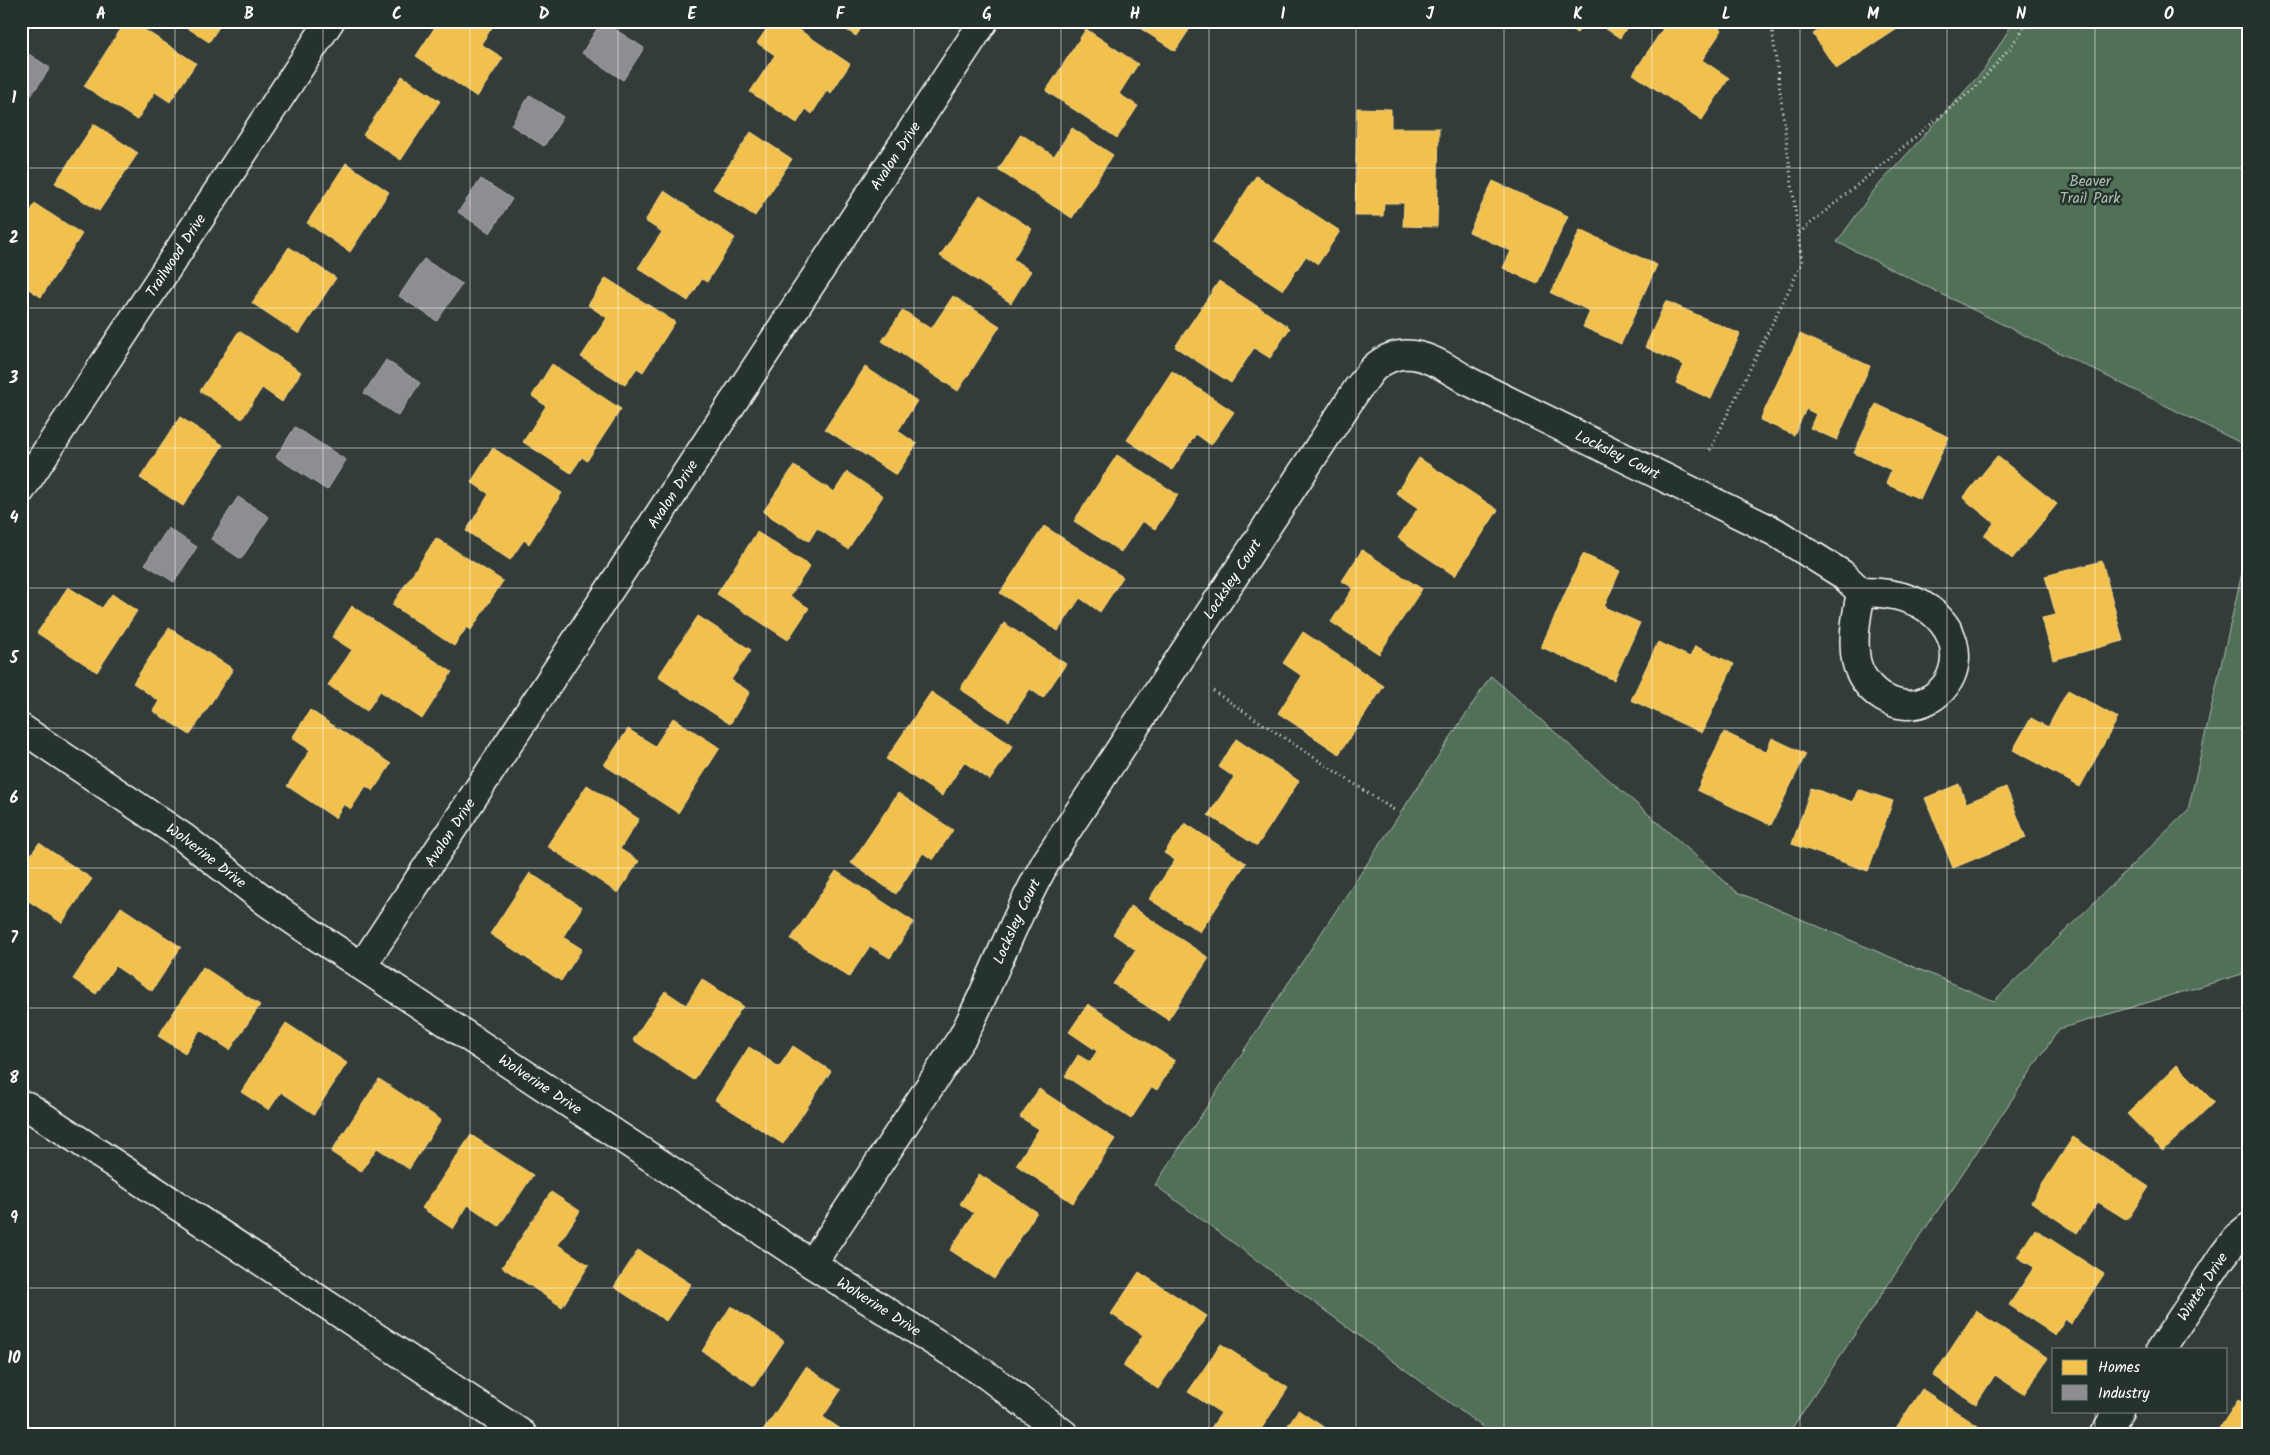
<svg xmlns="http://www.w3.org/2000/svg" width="2270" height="1455" viewBox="0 0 2270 1455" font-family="Kalam,sans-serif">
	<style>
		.green { fill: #516f58; stroke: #a8b7ac }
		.homes { fill: #f2c14e; stroke: #f6d483 }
		.industry { fill: #8d8d92; stroke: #afafb3 }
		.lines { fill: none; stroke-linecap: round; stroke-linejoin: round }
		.minor-casing { stroke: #fff; stroke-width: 31 }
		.path { stroke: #fff; stroke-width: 3; stroke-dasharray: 1 4; stroke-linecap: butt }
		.minor { stroke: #26332d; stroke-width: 28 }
		.grid { fill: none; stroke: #fff; stroke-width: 1; stroke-opacity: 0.55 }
		.labels { text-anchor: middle; stroke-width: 5; stroke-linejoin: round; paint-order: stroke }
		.street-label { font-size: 15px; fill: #fff; stroke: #26332d }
		.park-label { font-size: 15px; fill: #b1beb4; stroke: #26332d }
		.neatline { fill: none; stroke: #fff; stroke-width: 2 }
		.grid-label { font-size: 16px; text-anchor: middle; font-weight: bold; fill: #fff }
	</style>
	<rect width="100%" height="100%" fill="#333c39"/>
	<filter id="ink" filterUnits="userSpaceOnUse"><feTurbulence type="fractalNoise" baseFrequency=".02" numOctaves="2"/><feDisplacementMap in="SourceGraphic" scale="10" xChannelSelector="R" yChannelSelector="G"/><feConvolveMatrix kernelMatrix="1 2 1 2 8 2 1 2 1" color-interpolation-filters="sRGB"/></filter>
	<g filter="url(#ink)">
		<g class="green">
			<path d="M2014 21H2249V447L1837 242 1875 189 1984 70Z"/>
			<path d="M2249 542V972L2059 1029 1788 1434H1492L1155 1185 1491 676 1737 892 1994 1001 2188 810Z"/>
		</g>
		<g class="homes">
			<path d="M126 21H131L196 63 170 102 155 92 137 120 84 86Z"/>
			<path d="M177 21H223L209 42Z"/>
			<path d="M439 21 495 23 481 44 503 58 477 97 416 56Z"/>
			<path d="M772 21H786L850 64 831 93 827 90 812 114 806 109 797 123 750 92 775 55 757 43Z"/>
			<path d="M832 21H866L856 36Z"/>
			<path d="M1129 21H1195L1175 51Z"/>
			<path d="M1559 21H1586L1577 33Z"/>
			<path d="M1594 21H1631L1620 38Z"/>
			<path d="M1668 21H1709L1722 30 1702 60 1729 78 1702 120 1633 74Z"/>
			<path d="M1832 21H1907L1908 22 1836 69 1813 34Z"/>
			<path d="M1086 29 1138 64 1119 94 1138 106 1117 138 1046 91Z"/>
			<path d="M402 76 440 101 401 160 363 135Z"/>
			<path d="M1357 108 1391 109V128H1439L1437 227 1403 226 1404 203H1384L1383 216H1355Z"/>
			<path d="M94 124 138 153 99 211 55 183Z"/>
			<path d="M1072 128 1113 155 1072 218 998 170 1021 134 1054 156Z"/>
			<path d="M751 132 792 159 755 216 713 189Z"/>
			<path d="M346 163 389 192 350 252 307 223Z"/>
			<path d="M1256 176 1340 231 1318 264 1306 256 1283 290 1212 243Z"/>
			<path d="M1493 181 1568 216 1537 284 1503 268 1511 251 1469 232Z"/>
			<path d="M664 191 735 238 707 282 702 279 688 301 638 268 662 232 645 221Z"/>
			<path d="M980 195 1032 229 1013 259 1031 271 1011 303 940 256Z"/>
			<path d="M35 204 82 234 41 297 21 284V226Z"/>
			<path d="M1580 230 1657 265 1621 344 1583 327 1590 311 1551 293Z"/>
			<path d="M289 247 336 278 299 334 252 303Z"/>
			<path d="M606 278 675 322 643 372 637 368 625 385 581 357 607 318 588 305Z"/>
			<path d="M1219 281 1290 328 1270 358 1254 348 1231 383 1175 347Z"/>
			<path d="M953 296 1000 326 958 391 882 341 903 310 931 329Z"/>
			<path d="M1666 301 1740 334 1711 399 1676 383 1684 365 1645 347Z"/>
			<path d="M239 331 301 372 282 402 262 388 242 419 200 391Z"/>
			<path d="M1800 334 1870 366 1837 440 1810 428 1816 414 1806 409 1794 435 1760 420Z"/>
			<path d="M552 364 621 409 587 461 582 457 571 473 523 442 546 406 532 396Z"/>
			<path d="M865 367 917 401 898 431 917 444 896 475 825 429Z"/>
			<path d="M1172 371 1234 412 1211 445 1196 434 1172 470 1127 440Z"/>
			<path d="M1876 404 1949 437 1920 499 1886 484 1891 470 1854 453Z"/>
			<path d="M180 417 223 445 183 506 140 478Z"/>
			<path d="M493 448 562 493 529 544 524 540 510 560 466 531 489 494 471 482Z"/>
			<path d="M1117 455 1178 495 1155 529 1142 521 1121 552 1074 521Z"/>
			<path d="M1997 456 2057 504 2012 559 1984 536 1994 523 1963 498Z"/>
			<path d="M1419 458 1498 510 1455 576 1398 538 1418 508 1396 493Z"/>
			<path d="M794 466 834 492 847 472 883 496 848 549 817 528 809 541 763 512Z"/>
			<path d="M1044 526 1123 577 1100 612 1080 598 1058 631 1000 593Z"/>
			<path d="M757 532 810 566 790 596 809 608 788 640 717 594Z"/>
			<path d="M436 538 503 581 471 630 467 627 454 646 392 605Z"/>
			<path d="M1362 550 1422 589 1379 654 1331 622 1353 588 1342 581Z"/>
			<path d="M1583 554 1620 571 1604 607 1640 623 1614 680 1541 647Z"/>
			<path d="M2102 561 2123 641 2053 660 2042 618 2056 615 2045 576Z"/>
			<path d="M68 587 102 608 112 594 137 611 97 672 37 633Z"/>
			<path d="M352 606 452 672 422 719 380 691 367 711 328 685 352 650 332 637Z"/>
			<path d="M698 616 751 650 731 680 750 692 730 724 658 677Z"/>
			<path d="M1004 623 1066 664 1043 698 1030 689 1009 721 960 689Z"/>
			<path d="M169 628 233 669 190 735 153 711 159 701 133 683Z"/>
			<path d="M1303 632 1384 686 1339 754 1278 713 1302 676 1283 663Z"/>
			<path d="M1658 642 1690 657 1695 646 1734 664 1702 733 1631 700Z"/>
			<path d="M2068 690 2118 718 2080 787 2013 750 2031 718 2048 727Z"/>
			<path d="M931 692 1013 746 990 780 964 762 942 796 886 759Z"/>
			<path d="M310 710 391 764 373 791 366 786 351 809 344 804 335 818 287 786 310 750 292 738Z"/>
			<path d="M673 718 720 748 678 813 604 765 628 729 655 746Z"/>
			<path d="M1724 732 1766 752 1772 738 1806 754 1771 825 1697 790Z"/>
			<path d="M1236 739 1299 781 1257 846 1208 815 1234 777 1219 767Z"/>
			<path d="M1959 784 1966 803 2006 787 2026 838 1953 868 1925 798Z"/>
			<path d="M587 785 639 819 620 849 639 861 618 893 547 846Z"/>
			<path d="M1811 788 1853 802 1858 789 1893 801 1868 871 1792 844Z"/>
			<path d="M898 793 953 830 933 860 923 853 896 894 851 863Z"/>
			<path d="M1185 823 1246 863 1200 932 1149 899 1175 860 1164 853Z"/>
			<path d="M39 843 92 879 62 923 21 896V869Z"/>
			<path d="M836 871 914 922 890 958 870 946 849 977 791 939Z"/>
			<path d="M530 873 582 907 563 937 582 949 561 981 490 934Z"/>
			<path d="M1131 906 1209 958 1168 1020 1113 984 1136 950 1113 934Z"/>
			<path d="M121 907 181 947 152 991 115 966 96 994 73 979Z"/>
			<path d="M203 967 260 1005 230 1050 200 1030 185 1053 158 1036Z"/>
			<path d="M702 979 743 1006 694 1080 633 1040 665 991 686 1005Z"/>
			<path d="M1088 1004 1175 1061 1157 1090 1152 1087 1131 1119 1065 1076 1078 1055 1090 1062 1097 1051 1069 1032Z"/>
			<path d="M286 1023 347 1063 314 1114 281 1092 269 1110 241 1092Z"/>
			<path d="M793 1046 831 1071 783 1144 715 1100 749 1047 779 1067Z"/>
			<path d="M2249 1054V1079L2244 1078Z"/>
			<path d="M2177 1065 2214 1102 2163 1151 2127 1114Z"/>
			<path d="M379 1079 441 1120 409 1169 377 1148 361 1172 331 1152Z"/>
			<path d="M1039 1089 1115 1139 1073 1203 1016 1165 1039 1129 1020 1117Z"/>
			<path d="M471 1135 533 1175 499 1226 468 1205 453 1229 422 1208Z"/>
			<path d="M2073 1137 2149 1187 2127 1220 2098 1202 2077 1233 2031 1202Z"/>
			<path d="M979 1174 1037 1212 994 1279 950 1250 974 1213 960 1204Z"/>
			<path d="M551 1192 580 1211 558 1245 589 1265 562 1307 502 1267Z"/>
			<path d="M2035 1229 2104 1274 2071 1324 2065 1319 2055 1335 2009 1305 2034 1267 2017 1257Z"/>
			<path d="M638 1250 691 1284 666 1321 614 1287Z"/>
			<path d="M1139 1272 1207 1316 1158 1389 1123 1366 1143 1335 1111 1314Z"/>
			<path d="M731 1306 784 1341 754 1386 702 1351Z"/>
			<path d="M1976 1311 2048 1358 2024 1394 1995 1375 1976 1404 1933 1376Z"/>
			<path d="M1221 1344 1288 1388 1258 1434H1207L1221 1413 1188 1392Z"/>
			<path d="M806 1367 841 1390 823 1417 848 1434H761Z"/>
			<path d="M1922 1389 1990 1434H1892Z"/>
			<path d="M2238 1400 2249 1406V1434H2216Z"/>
			<path d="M1298 1410 1334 1434H1282Z"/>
			<path d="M890 1429 898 1434H887Z"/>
		</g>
		<g class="industry">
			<path d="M602 21 644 48 623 80 582 53Z"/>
			<path d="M21 49 50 68 24 106 21 104Z"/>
			<path d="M530 95 563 117 544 146 511 125Z"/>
			<path d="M481 179 512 199 490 233 458 212Z"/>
			<path d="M424 259 462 284 437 321 399 296Z"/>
			<path d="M386 360 420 383 398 416 364 393Z"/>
			<path d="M295 427 346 460 327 490 276 457Z"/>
			<path d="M238 497 269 517 241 559 211 539Z"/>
			<path d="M168 528 197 547 174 582 145 564Z"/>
		</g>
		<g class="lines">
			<defs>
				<g id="minor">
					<path id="s1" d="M21 490 330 21"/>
					<path id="s2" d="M21 728 183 837 268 903 316 936 812 1264 988 1376 1064 1434"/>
					<path id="s3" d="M362 966 984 21"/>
					<path d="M21 1106H27L522 1434"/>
					<path id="s4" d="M812 1264 963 1036C993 979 1014 917 1046 862L1358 388C1364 382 1369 372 1375 367 1407 340 1439 363 1468 381L1775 532 1842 574 1861 592C1890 592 1924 598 1943 623 1963 648 1958 684 1928 700 1897 716 1862 690 1856 660 1852 637 1857 614 1861 592"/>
					<path id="s5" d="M2161 1349 2222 1257 2238 1236 2249 1227"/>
					<path d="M2104 1434 2119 1411"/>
				</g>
			</defs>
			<use href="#minor" class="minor-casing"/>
			<g class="path">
				<path d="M1799 233 1976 87 2009 49 2029 21"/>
				<path d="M1710 450 1802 263 1771 21"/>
				<path d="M1213 691 1394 810"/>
			</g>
			<use href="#minor" class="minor"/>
		</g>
	</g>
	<path class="grid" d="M175 21V1434M323 21V1434M470 21V1434M618 21V1434M766 21V1434M914 21V1434M1061 21V1434M1209 21V1434M1356 21V1434M1504 21V1434M1652 21V1434M1800 21V1434M1947 21V1434M2095 21V1349M21 168H2249M21 308H2249M21 448H2249M21 588H2249M21 728H2249M21 868H2249M21 1008H2249M21 1148H2249M21 1288H2249M2095 1411V1434"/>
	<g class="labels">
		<g class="street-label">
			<text dy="5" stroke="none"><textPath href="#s3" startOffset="970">Avalon Drive</textPath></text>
			<text dy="5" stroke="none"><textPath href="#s1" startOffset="281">Trailwood Drive</textPath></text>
			<text dy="5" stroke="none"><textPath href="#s4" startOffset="1330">Locksley Court</textPath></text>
			<text dy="5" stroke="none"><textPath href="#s3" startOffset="565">Avalon Drive</textPath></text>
			<text dy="5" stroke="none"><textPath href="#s4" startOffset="805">Locksley Court</textPath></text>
			<text dy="5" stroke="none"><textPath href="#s3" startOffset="160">Avalon Drive</textPath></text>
			<text dy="5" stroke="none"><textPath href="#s2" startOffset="225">Wolverine Drive</textPath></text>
			<text dy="5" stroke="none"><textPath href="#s4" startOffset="400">Locksley Court</textPath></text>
			<text dy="5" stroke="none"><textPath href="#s2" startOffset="630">Wolverine Drive</textPath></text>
			<text dy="5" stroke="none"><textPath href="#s5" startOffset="75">Winter Drive</textPath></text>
			<text dy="5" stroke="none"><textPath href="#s2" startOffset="1035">Wolverine Drive</textPath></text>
		</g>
		<g class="park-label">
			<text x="2090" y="186">Beaver<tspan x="2090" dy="17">Trail Park</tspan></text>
		</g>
	</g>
	<rect width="2270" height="1455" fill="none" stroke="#26332d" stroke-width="55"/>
	<rect x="2052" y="1348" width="175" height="65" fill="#26332d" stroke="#7d8581"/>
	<rect x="2062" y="1360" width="25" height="15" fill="#f2c14e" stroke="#7d8581"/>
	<text x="2098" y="1372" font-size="15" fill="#ffffff">Homes</text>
	<rect x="2062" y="1385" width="25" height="15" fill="#8d8d92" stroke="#7d8581"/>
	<text x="2098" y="1398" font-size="15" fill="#ffffff">Industry</text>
	<rect x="28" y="28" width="2214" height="1400" class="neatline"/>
	<g class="grid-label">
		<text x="101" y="19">A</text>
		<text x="249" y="19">B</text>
		<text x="397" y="19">C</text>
		<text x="544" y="19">D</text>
		<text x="692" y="19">E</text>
		<text x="840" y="19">F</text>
		<text x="987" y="19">G</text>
		<text x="1135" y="19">H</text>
		<text x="1283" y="19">I</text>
		<text x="1430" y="19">J</text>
		<text x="1578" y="19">K</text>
		<text x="1726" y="19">L</text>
		<text x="1873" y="19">M</text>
		<text x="2021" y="19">N</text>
		<text x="2169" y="19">O</text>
		<text x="14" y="103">1</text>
		<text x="14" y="243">2</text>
		<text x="14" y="383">3</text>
		<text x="14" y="523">4</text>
		<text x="14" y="663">5</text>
		<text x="14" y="803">6</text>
		<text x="14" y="943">7</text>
		<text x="14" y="1083">8</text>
		<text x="14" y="1223">9</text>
		<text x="14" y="1363">10</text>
	</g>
</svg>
